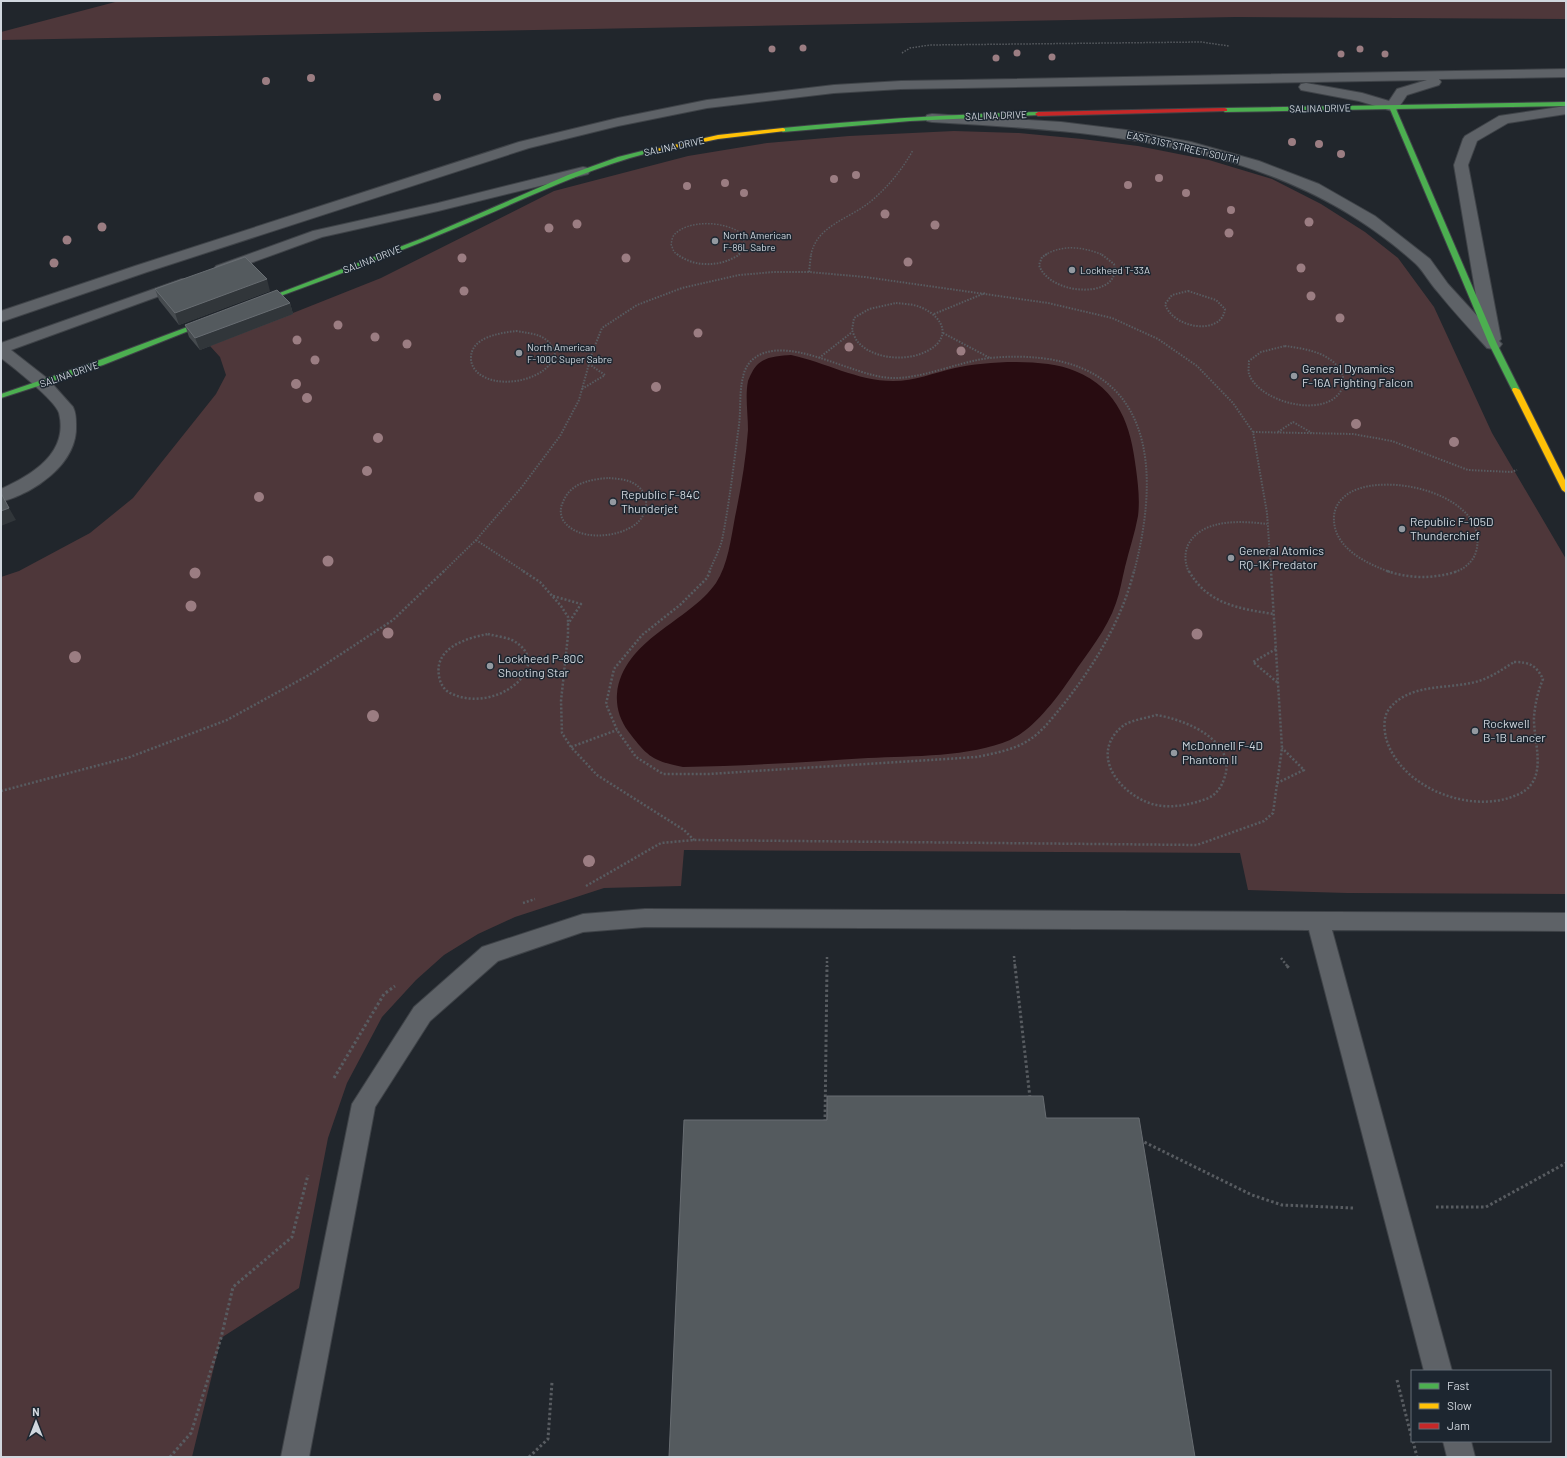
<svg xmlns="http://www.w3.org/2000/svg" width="1567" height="1458" viewBox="0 0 1567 1458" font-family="Barlow,sans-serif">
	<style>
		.green { fill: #4e373a }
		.water { fill: #280c11 }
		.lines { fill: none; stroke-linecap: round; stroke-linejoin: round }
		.lane-casing { stroke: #3f4348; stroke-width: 2 }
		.street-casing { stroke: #3f4348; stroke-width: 2 }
		.fast-casing { stroke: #3f4348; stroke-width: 2 }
		.slow-casing { stroke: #3f4348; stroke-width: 2 }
		.jam-casing { stroke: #3f4348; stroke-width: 2 }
		.path-far3 { stroke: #585c61; stroke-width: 1.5; stroke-dasharray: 1.5 1.5; stroke-linecap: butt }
		.path-far2 { stroke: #585c61; stroke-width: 2; stroke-dasharray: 1.5 1.5; stroke-linecap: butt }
		.path-far1 { stroke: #585c61; stroke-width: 2.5; stroke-dasharray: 2 2; stroke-linecap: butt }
		.path { stroke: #585c61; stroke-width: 3; stroke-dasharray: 2.5 2.5; stroke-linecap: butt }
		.lane { fill: #5e6267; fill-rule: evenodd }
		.street { fill: #5e6267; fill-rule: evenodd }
		.fast { fill: #4caf50; fill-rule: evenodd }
		.slow { fill: #ffc107; fill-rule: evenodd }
		.jam { fill: #c62828; fill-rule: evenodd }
		.tree { fill: #9b7d82 }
		.wall { fill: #464b4f }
		.shaded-wall { fill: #31363a }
		.building { fill: #545a5e; stroke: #686d72 }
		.poi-dot { fill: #9399a0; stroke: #1d2630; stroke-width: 1.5 }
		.labels { text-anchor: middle; stroke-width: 3; stroke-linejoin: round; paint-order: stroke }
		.far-street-label { font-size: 10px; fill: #d1d7de; stroke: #1d2630 }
		.far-poi-label { font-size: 10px; fill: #d1d7de; stroke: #1d2630; text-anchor: start }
		.poi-label { font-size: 12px; fill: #d1d7de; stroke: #1d2630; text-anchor: start }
	</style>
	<rect width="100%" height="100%" fill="#21262c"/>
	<g class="green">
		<path d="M119 1H1566V19L1236 17 1 40V32Z"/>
		<path d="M954 131 1019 133 1082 139 1138 146 1209 160 1272 179 1321 204 1365 232 1398 258 1434 307 1492 433 1566 559V894L1347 893 1248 890 1240 853 684 850 681 886 604 888 515 917 478 934 444 955 416 980 382 1017 347 1083 328 1138 299 1288 221 1338 192 1457H1V577L19 571 90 533 133 498 216 394 226 375 220 357 210 346 381 278 554 191 688 156 767 143 849 136Z"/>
	</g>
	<path class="water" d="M791 355C825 362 857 381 893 381 915 381 933 373 955 368 987 361 1045 358 1075 371 1119 389 1131 426 1136 469 1138 484 1140 500 1138 516 1135 533 1129 550 1125 567 1122 579 1120 592 1116 603 1107 630 1087 653 1072 676 1057 698 1034 729 1010 740 970 757 912 756 868 758 807 762 745 766 683 767 652 761 647 756 628 731 620 720 616 707 617 694 623 639 689 622 716 583 728 565 731 538 735 517 741 488 746 459 748 430 748 414 745 396 748 381 750 376 753 369 757 365 766 356 779 356 791 355Z"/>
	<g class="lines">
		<defs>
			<g id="lane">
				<path d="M583 167 588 168 590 171 588 174 438 211 322 237 226 272H216L214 269 216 266 313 231 438 203Z"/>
				<path d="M182 279 187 280 189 283 187 286 11 350 48 379 73 407C76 413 76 419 76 425 78 464 34 493 1 502V489C32 475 69 453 59 413 55 400 13 367 1 358V343Z"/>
				<path d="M645 909 1566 913V931L1332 930 1452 1371H1424L1309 930 645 927 583 932 498 961 430 1021 375 1107 309 1457H281L352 1104 414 1007 482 947 583 914Z"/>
				<path d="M1443 1441H1471L1475 1457H1447Z"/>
			</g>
			<g id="street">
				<path d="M1566 69V77L1439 79 1441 82 1439 85 1407 95 1397 110 1392 111 1359 101 1301 90 1299 87 1301 84 1306 83 1362 93 1389 101 1397 89 1427 80 901 89 834 93 707 108 618 126 529 148 147 272 1 322V311L135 266 519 142 618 118 707 100 834 85 901 81Z"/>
				<path d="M1566 106V114L1508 123 1477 141 1468 165 1501 339 1499 341 1502 344 1499 348 1493 349 1487 348C1470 329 1453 311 1437 291 1429 282 1424 272 1416 264 1281 142 1105 132 932 122L927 121 925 118 927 115 932 114 1061 122 1126 130 1191 142 1259 161 1319 184 1375 216 1430 259 1448 284 1480 319 1454 165 1463 139 1465 136 1499 116Z"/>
			</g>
			<g id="fast">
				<path d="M1566 102V106L1396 109 1497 344 1520 390 1516 392 1512 390 1489 344 1390 109 1225 112 1222 110 1225 108Z"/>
				<path d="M1038 112 1040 113V115L910 121 783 132 780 130 783 128C868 120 953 114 1038 112Z"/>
				<path d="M646 150 649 152 648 153C579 171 517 203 451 230 387 257 321 281 256 305H252L251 304 423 238 568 175 618 157Z"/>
				<path d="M214 317 217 319 216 320 103 365 1 398V394L97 361Z"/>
			</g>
			<g id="slow">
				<path d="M783 128 785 129V131L718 139 646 154 643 152 718 135Z"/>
				<path d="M1513 388H1516L1520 390 1566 482V493L1562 490 1512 390Z"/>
			</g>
			<path id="jam" d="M1225 108 1227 109V111L1038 116 1035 114 1038 112Z"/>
		</defs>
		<use href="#lane" class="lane-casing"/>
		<use href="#street" class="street-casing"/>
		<use href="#fast" class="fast-casing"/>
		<use href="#slow" class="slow-casing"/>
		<use href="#jam" class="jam-casing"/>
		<g class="path-far3">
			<path d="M902 53 910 48 930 45 1201 42 1229 46"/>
			<path d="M678 255 674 252 671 244C672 241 672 237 674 235 688 219 726 221 742 234L745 245 738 255"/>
			<path d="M811 255C816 226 849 219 870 202 888 187 902 170 913 150"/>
			<path d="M1045 255C1063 244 1084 247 1103 255"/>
		</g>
		<g class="path-far2">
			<path d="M677 254C694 268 722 267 740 254"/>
			<path d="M1047 254 1042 257 1039 265C1050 297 1123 299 1114 264L1101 254"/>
			<path d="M809 272 811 254"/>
			<path d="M1188 291 1216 300 1225 309C1222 336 1173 329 1165 304L1172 295Z"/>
			<path d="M896 303C904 304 913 304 920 307 936 313 951 329 937 344 918 363 874 362 857 341 855 338 853 333 852 330L854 318 869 309Z"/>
			<path d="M934 314 985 293"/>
			<path d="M516 331C534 334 548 334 555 353 554 357 553 362 550 364 536 382 495 389 477 372 474 369 471 364 471 359 470 337 500 333 516 331Z"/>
			<path d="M943 333 990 358"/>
			<path d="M1285 346C1308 349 1340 354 1344 382 1337 422 1260 405 1249 374 1248 370 1249 365 1249 361L1261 352Z"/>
			<path d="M819 358 851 333"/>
			<path d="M582 389 605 375 589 364"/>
			<path d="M1253 432 1353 434 1392 441 1468 470 1511 472 1517 470"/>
			<path d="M1278 432 1293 422 1312 433"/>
			<path d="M609 478C617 479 626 479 633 483 650 492 650 512 636 524 618 538 577 542 563 520 560 514 560 508 563 502 570 483 591 479 609 478Z"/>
			<path d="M476 540 525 572"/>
			<path d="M443 572 476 540 521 488 560 436 579 400 592 353 602 328 637 305 682 288 739 275 774 272H809L865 277 1048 303 1112 318 1158 339 1197 366 1233 403 1253 432 1267 513 1271 572"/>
			<path d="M709 572C714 560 721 548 723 535 730 499 734 461 739 425 741 409 739 393 743 377 744 371 747 365 752 360 785 331 852 377 892 378 922 379 958 362 989 358 1142 344 1167 446 1134 572"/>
			<path d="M1189 572C1185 564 1184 554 1188 545 1202 518 1242 521 1267 524"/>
			<path d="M1390 572C1365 563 1332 547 1334 516 1335 505 1342 497 1351 492 1390 471 1491 496 1476 552 1473 562 1464 569 1455 572"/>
		</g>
		<g class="path-far1">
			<path d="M523 571 540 582 561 606 568 617V635L561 701 562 733 571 747 597 775 684 830 694 840"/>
			<path d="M710 571 707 578 680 605 642 635 614 669 606 704 617 730 636 757 663 774H708L977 757C995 753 1014 750 1029 740 1042 732 1053 717 1063 705 1095 664 1121 622 1134 571"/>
			<path d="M1189 571C1207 604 1240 609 1274 614"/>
			<path d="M1387 571C1410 579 1435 579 1458 571"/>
			<path d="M553 596 581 604 568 624"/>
			<path d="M488 634C495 636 505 637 512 640 558 664 496 716 450 693 444 690 440 683 439 676 434 648 466 638 488 634Z"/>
			<path d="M1276 649 1253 662 1278 683"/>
			<path d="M1514 662C1529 662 1536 665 1543 679 1538 691 1535 704 1534 717 1533 741 1549 778 1521 793 1475 817 1400 789 1386 738 1384 729 1383 717 1389 709 1409 684 1443 689 1471 683 1487 680 1500 671 1514 662Z"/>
			<path d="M1156 715C1184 719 1239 741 1224 779 1221 788 1215 796 1206 799 1189 805 1170 809 1152 804 1118 793 1088 753 1124 725 1132 720 1147 718 1156 715Z"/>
			<path d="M571 747 617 730"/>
			<path d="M1277 783 1304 770 1282 748"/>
			<path d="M1 791 130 757 227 720 309 675 393 620 444 571"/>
			<path d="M586 886 661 843 694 840 1197 845 1264 821 1273 813 1282 748 1271 571"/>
			<path d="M523 903 535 899"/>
			<path d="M1014 956 1015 967"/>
			<path d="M1281 958 1288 967"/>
			<path d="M827 967V955"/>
		</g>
		<g class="path">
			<path d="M1015 966 1030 1098"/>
			<path d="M1287 966 1289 968"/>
			<path d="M334 1078 384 994 395 986"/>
			<path d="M825 1122 827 966"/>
			<path d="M1140 1140 1252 1195 1282 1205 1353 1208"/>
			<path d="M1436 1207H1486L1566 1163"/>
			<path d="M1397 1380 1412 1439"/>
			<path d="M1413 1441 1417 1457"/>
			<path d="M170 1457 191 1433 221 1338 233 1287 292 1237 308 1175"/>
			<path d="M529 1457 548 1439 552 1382"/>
		</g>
		<use href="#lane" class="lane"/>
		<use href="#street" class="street"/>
		<use href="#fast" class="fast"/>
		<use href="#slow" class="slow"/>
		<use href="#jam" class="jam"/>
	</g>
	<g class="tree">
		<circle cx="803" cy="48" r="3.5"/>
		<circle cx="772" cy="49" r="3.5"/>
		<circle cx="1360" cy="49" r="3.5"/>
		<circle cx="1017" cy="53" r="3.5"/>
		<circle cx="1341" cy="54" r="3.5"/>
		<circle cx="1385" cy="54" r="3.5"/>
		<circle cx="1052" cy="57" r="3.5"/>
		<circle cx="996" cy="58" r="3.5"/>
		<circle cx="311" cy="78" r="4"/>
		<circle cx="266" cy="81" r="4"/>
		<circle cx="437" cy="97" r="4"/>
		<circle cx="1292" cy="142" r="4"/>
		<circle cx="1319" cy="144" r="4"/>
		<circle cx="1341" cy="154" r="4"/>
		<circle cx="856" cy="175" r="4"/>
		<circle cx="1159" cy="178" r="4"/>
		<circle cx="834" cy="179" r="4"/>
		<circle cx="725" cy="183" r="4"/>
		<circle cx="1128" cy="185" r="4"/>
		<circle cx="687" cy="186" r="4"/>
		<circle cx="744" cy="193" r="4"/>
		<circle cx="1186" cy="193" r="4"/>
		<circle cx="1231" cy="210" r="4"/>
		<circle cx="885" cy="214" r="4.5"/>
		<circle cx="1309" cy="222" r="4.5"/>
		<circle cx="577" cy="224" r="4.5"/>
		<circle cx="935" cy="225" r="4.5"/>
		<circle cx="102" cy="227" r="4.5"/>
		<circle cx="549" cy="228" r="4.5"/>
		<circle cx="1229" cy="233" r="4.5"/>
		<circle cx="67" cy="240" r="4.5"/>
		<circle cx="462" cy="258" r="4.5"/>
		<circle cx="626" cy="258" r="4.5"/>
		<circle cx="908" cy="262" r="4.5"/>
		<circle cx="54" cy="263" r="4.5"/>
		<circle cx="1301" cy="268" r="4.5"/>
		<circle cx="464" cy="291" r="4.5"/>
		<circle cx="1311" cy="296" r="4.5"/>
		<circle cx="1340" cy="318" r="4.5"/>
		<circle cx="338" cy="325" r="4.5"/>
		<circle cx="698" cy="333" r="4.5"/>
		<circle cx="375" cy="337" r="4.5"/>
		<circle cx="297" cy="340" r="4.5"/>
		<circle cx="407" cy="344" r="4.5"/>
		<circle cx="849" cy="347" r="4.5"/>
		<circle cx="961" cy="351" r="4.5"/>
		<circle cx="315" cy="360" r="4.5"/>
		<circle cx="296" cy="384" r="5"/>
		<circle cx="656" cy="387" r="5"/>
		<circle cx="307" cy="398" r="5"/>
		<circle cx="1356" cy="424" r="5"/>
		<circle cx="378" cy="438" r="5"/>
		<circle cx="1454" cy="442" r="5"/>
		<circle cx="367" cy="471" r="5"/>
		<circle cx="259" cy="497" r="5"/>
		<circle cx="328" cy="561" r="5.5"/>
		<circle cx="195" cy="573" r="5.5"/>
		<circle cx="191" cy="606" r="5.5"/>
		<circle cx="388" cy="633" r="5.5"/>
		<circle cx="1197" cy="634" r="5.5"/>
		<circle cx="75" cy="657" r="6"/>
		<circle cx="373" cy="716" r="6"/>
		<circle cx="589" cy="861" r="6"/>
	</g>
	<g class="wall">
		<path d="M155 289 270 291 179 325 159 300Z"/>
		<path d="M290 303 293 314 200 350 189 337 185 325Z"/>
		<path d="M827 1096 1046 1118 826 1120Z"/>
	</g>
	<g class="shaded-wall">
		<path d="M267 279 270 291 179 325 175 313Z"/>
		<path d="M290 303 293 314 200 350 195 338Z"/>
		<path d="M9 508 16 520 1 526V511Z"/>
	</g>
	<g class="building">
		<path d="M245 257 267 279 175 313 155 289Z"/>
		<path d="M277 290 290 303 195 338 185 325Z"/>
		<path d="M1 493 9 508 1 511Z"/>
		<path d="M827 1096H1043L1046 1118H1139L1195 1457H669L684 1120H827Z"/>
	</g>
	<g class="poi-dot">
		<circle cx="715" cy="241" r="4"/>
		<circle cx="1072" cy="270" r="4"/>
		<circle cx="519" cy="353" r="4"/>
		<circle cx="1294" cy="376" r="4"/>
		<circle cx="613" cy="502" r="4"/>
		<circle cx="1402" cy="529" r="4"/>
		<circle cx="1231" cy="558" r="4"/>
		<circle cx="490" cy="666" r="4"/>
		<circle cx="1475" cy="731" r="4"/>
		<circle cx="1174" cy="753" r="4"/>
	</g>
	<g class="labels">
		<g class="far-street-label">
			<text transform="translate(1320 108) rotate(-1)" y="4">SALINA DRIVE</text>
			<text transform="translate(996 115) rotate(-2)" y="4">SALINA DRIVE</text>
			<text transform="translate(674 146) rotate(-12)" y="4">SALINA DRIVE</text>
			<text transform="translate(1183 147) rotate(13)" y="4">EAST 31ST STREET SOUTH</text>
			<text transform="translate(372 259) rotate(-21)" y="4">SALINA DRIVE</text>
			<text transform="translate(69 374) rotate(-19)" y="4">SALINA DRIVE</text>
		</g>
		<g class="far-poi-label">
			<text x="723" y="239">North American<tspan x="723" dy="12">F-86L Sabre</tspan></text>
			<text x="1080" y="274">Lockheed T-33A</text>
			<text x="527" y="351">North American<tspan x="527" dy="12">F-100C Super Sabre</tspan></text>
		</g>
		<g class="poi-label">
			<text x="1302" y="373">General Dynamics<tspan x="1302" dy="14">F-16A Fighting Falcon</tspan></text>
			<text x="621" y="499">Republic F-84C<tspan x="621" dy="14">Thunderjet</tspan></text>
			<text x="1410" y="526">Republic F-105D<tspan x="1410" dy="14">Thunderchief</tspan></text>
			<text x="1239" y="555">General Atomics<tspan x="1239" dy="14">RQ-1K Predator</tspan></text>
			<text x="498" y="663">Lockheed P-80C<tspan x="498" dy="14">Shooting Star</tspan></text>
			<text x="1483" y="728">Rockwell<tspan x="1483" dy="14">B-1B Lancer</tspan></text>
			<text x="1182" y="750">McDonnell F-4D<tspan x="1182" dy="14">Phantom II</tspan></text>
		</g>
	</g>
	<rect width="1567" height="1458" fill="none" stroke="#d1d7de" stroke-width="4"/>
	<rect x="1411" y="1370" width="140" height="72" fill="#1d2630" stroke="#656d76"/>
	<rect x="1419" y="1383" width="20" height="6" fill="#4caf50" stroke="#656d76"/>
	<text x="1447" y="1390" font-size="12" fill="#d1d7de">Fast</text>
	<rect x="1419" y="1403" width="20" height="6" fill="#ffc107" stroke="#656d76"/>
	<text x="1447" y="1410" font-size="12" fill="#d1d7de">Slow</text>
	<rect x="1419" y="1423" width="20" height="6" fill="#c62828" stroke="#656d76"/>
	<text x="1447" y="1430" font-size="12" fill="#d1d7de">Jam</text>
	<g transform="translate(36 1422)" stroke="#1d2630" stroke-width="3" paint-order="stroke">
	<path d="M0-3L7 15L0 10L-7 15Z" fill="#d1d7de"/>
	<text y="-6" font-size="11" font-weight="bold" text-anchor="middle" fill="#d1d7de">N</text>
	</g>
</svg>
